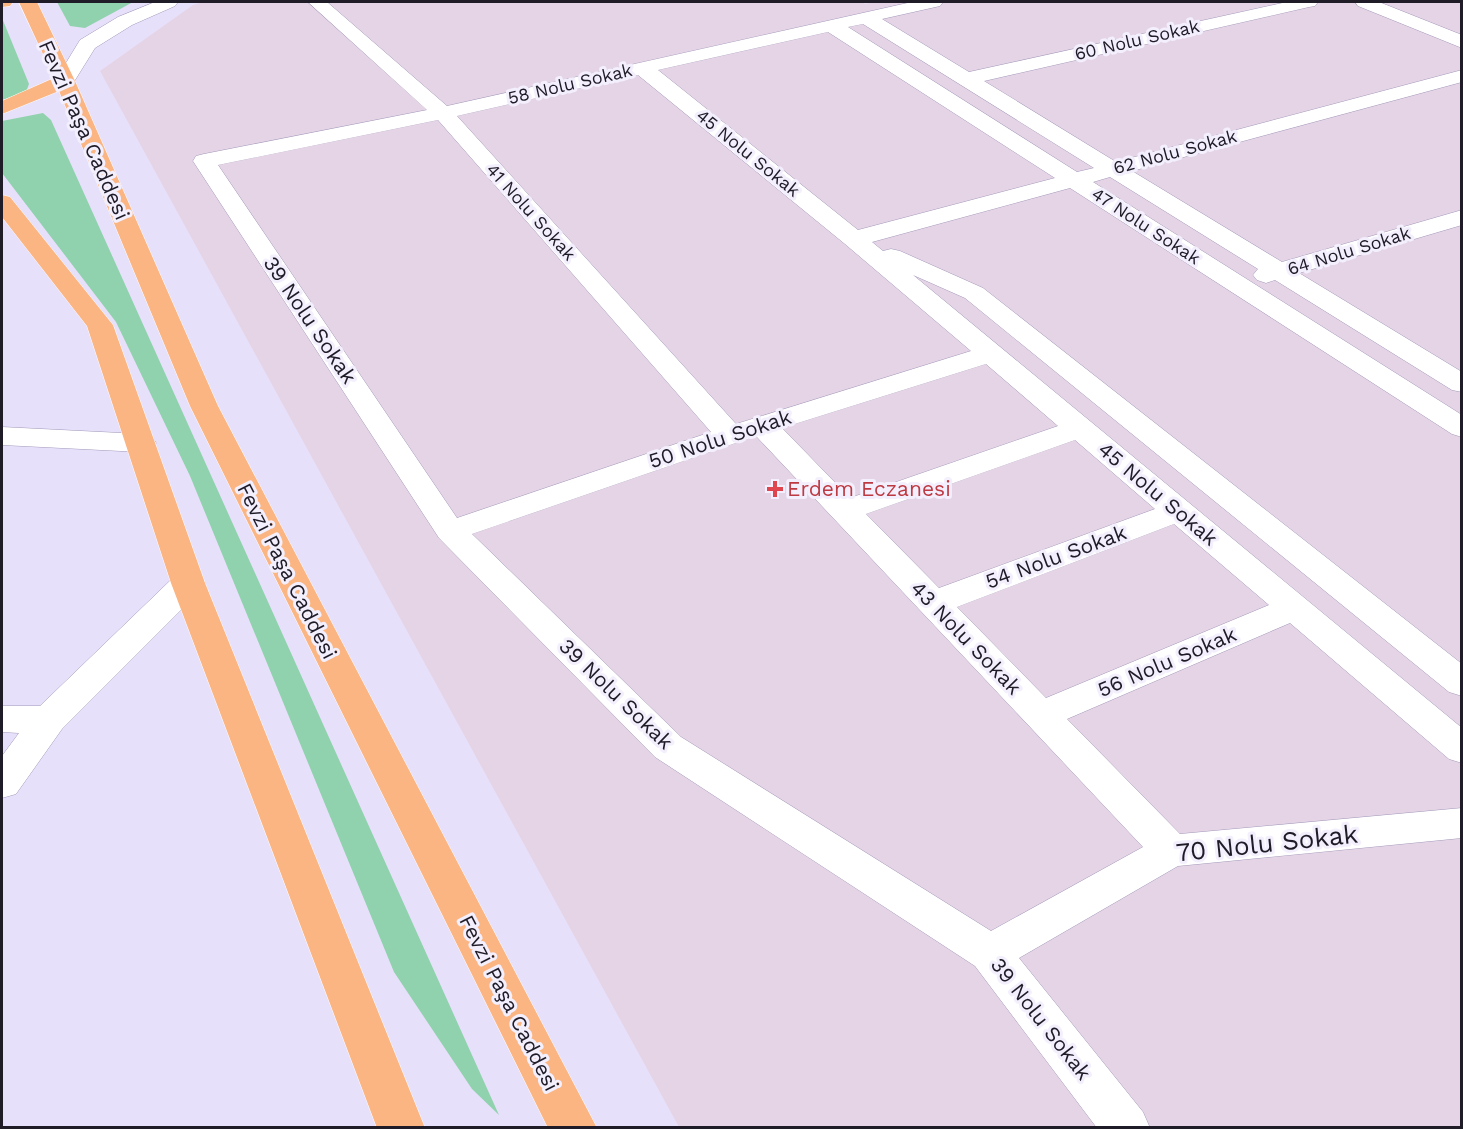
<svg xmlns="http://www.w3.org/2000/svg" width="1463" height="1129" viewBox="0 0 1463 1129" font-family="'Work Sans',sans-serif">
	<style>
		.industrial { fill: #e5d4e6 }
		.green { fill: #8fd2ad }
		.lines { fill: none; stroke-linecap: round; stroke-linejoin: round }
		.minor-casing { stroke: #a299b9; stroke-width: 1 }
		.tertiary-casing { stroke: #a299b9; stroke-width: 1 }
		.primary-casing { stroke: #fff; stroke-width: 1 }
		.minor { fill: #fff; fill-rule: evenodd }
		.tertiary { fill: #fff; fill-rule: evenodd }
		.primary { fill: #fab582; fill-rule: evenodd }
		.health-dot { fill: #e0444e; stroke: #f3effd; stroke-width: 2 }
		.labels { text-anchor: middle; stroke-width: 6; stroke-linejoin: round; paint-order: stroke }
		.far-street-label { font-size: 18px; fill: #1f1b27; stroke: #f3effd }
		.street-label { font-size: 21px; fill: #1f1b27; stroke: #f3effd }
		.health-label { font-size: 21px; fill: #be3a42; stroke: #f3effd; text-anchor: start }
		.near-street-label { font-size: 26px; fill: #1f1b27; stroke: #f3effd }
	</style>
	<rect width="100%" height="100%" fill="#e7e0fb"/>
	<path class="industrial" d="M203 2H862L865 4 874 2H1461V1127H679L100 71 193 5Z"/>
	<g class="green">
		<path d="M57 2H133L85 28 70 26Z"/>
		<path d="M2 18 29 84 26 92 2 100Z"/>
		<path d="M43 113 51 120 499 1115 472 1089 394 972 190 476 116 322 2 173V121Z"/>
	</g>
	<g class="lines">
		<defs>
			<g id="minor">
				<path d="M308 2H327L447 106 912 2H943L940 6 882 19 969 72 1287 2H1318L1315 6 1309 7 984 81 1116 162 1462 70V82L1132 171 1282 262 1462 210V225L1299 273 1462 372V392L1452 390 1275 280 1266 283 1257 280 1253 275 1258 269 1110 177 1093 182 1462 415V437L1452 434 1070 188 872 242 883 251 891 249 900 251 983 288 1462 664V696L1449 692 965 298 913 275 1462 728V763L1449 759 1290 623 1067 719 1180 834 1462 808V838L1178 866 1019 958 1143 1112 1150 1128H1097L975 966 655 757 439 538 193 161 196 156 204 154 427 110ZM863 24 1094 168 1077 172 848 27ZM828 32 1055 178 858 230 658 70ZM638 75 845 244 971 351 736 424 457 116ZM438 120 711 432 457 518 218 165ZM986 364 1058 426 850 498 782 428ZM756 436 1143 847 991 931 681 737 472 534ZM1075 440 1155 509 939 588 866 514ZM1174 524 1269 605 1046 698 957 607Z"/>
				<path d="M1355 2H1379L1462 35V48L1358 6Z"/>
				<path d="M2 427 141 434 152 437 156 443 152 449 141 452 2 445Z"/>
				<path d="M188 572 200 575 205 583 200 591 62 729 16 794 2 798V756L19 733 2 732V706H40L176 575Z"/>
			</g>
			<path id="tertiary" d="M155 2H178L175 6 132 25 95 48 72 85H58L55 81 80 40 118 17Z"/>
			<g id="primary">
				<path d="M2 2H13L10 6 2 7Z"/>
				<path d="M19 2H37L75 81 218 406 597 1128H548L190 406 59 91 2 114V101L54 78Z"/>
				<path d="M2 195 10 197 113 325 205 583 425 1128H377L171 583 87 326 2 217Z"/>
			</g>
		</defs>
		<use href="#minor" class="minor-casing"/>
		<use href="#tertiary" class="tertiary-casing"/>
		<use href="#primary" class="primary-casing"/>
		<use href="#minor" class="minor"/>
		<use href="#tertiary" class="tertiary"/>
		<use href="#primary" class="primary"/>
	</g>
	<path class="health-dot" d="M772 480h6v6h6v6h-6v6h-6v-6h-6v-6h6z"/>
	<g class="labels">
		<g class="far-street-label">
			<text transform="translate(1137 40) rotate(-13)" y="6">60 Nolu Sokak</text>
			<text transform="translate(570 84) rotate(-13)" y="6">58 Nolu Sokak</text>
			<text transform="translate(1175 152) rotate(-15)" y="6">62 Nolu Sokak</text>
			<text transform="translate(748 153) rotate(39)" y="6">45 Nolu Sokak</text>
			<text transform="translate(531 212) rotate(48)" y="6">41 Nolu Sokak</text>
			<text transform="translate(1146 226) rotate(33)" y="6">47 Nolu Sokak</text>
			<text transform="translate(1349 251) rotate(-17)" y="6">64 Nolu Sokak</text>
		</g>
		<g class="street-label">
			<text transform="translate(84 130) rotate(66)" y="7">Fevzi Paşa Caddesi</text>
			<text transform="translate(310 320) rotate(56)" y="7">39 Nolu Sokak</text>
			<text transform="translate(720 439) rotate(-18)" y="7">50 Nolu Sokak</text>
			<text transform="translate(1158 494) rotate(40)" y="7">45 Nolu Sokak</text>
			<text transform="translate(1056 557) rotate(-20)" y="7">54 Nolu Sokak</text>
			<text transform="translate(287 571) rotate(63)" y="7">Fevzi Paşa Caddesi</text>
			<text transform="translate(966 638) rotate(46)" y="7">43 Nolu Sokak</text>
			<text transform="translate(1167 662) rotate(-23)" y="7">56 Nolu Sokak</text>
			<text transform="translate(616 694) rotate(44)" y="7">39 Nolu Sokak</text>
			<text transform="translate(509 1003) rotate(63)" y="7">Fevzi Paşa Caddesi</text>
			<text transform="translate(1041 1019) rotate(52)" y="7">39 Nolu Sokak</text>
		</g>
		<g class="health-label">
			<text x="787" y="496">Erdem Eczanesi</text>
		</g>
		<g class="near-street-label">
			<text transform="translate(1267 843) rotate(-6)" y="9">70 Nolu Sokak</text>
		</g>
	</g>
	<rect width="1463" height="1129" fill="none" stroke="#1f1b27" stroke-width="6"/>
</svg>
